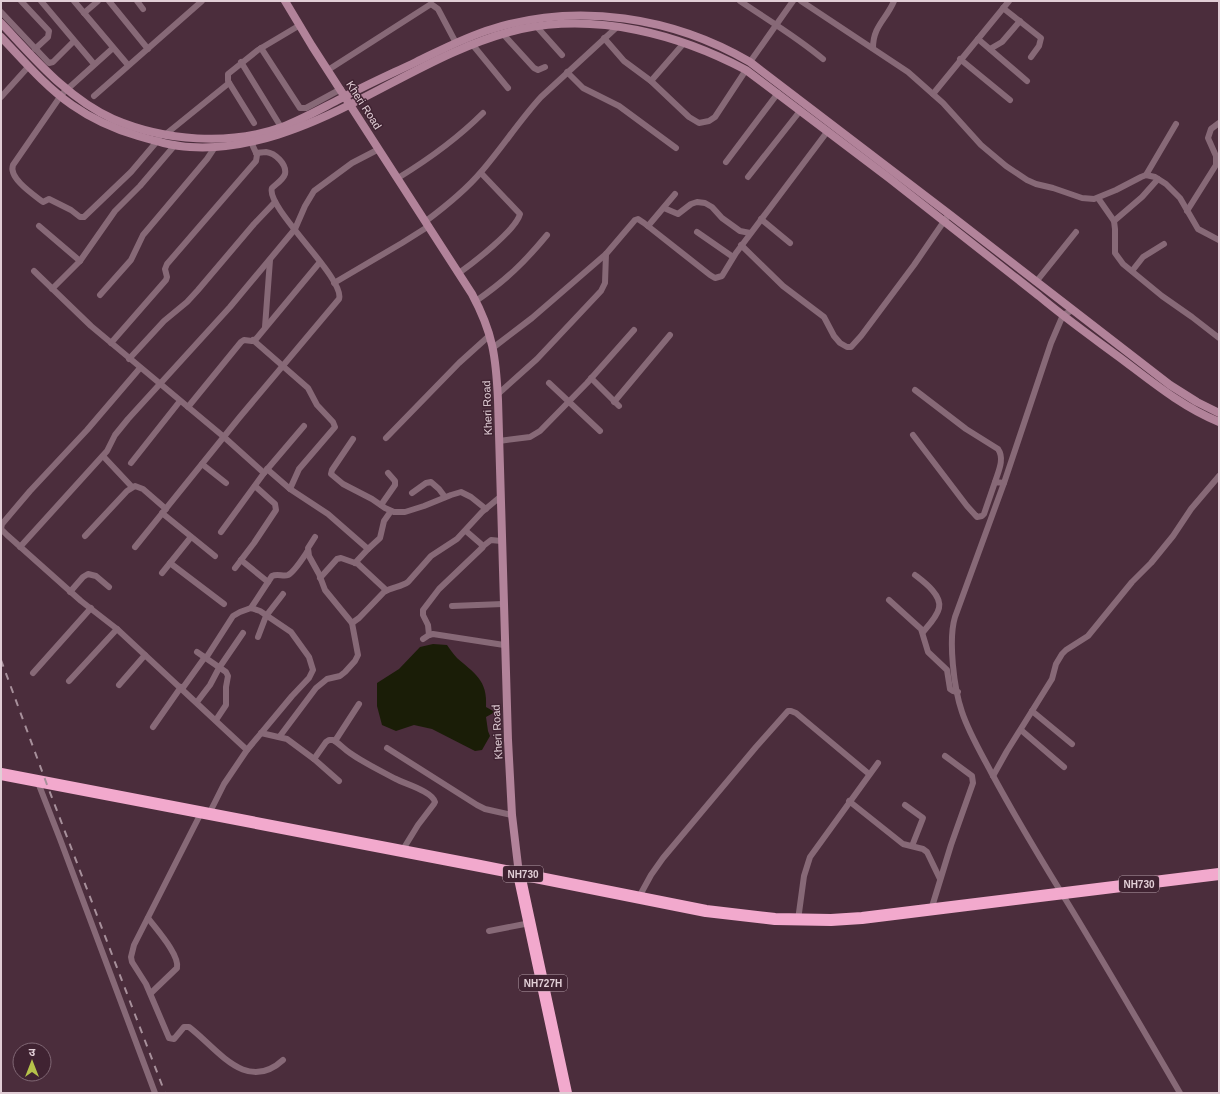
<svg xmlns="http://www.w3.org/2000/svg" width="1220" height="1094" viewBox="0 0 1220 1094" font-family="Helvetica,'Noto Sans Devanagari',sans-serif">
	<style>
		.water { fill: #1a1d07 }
		.lines { fill: none; stroke-linecap: round; stroke-linejoin: round }
		.street { stroke: #876977; stroke-width: 6 }
		.secondary { stroke: #b2839a; stroke-width: 8 }
		.highway { stroke: #f2a9cd; stroke-width: 12 }
		.rail { stroke: #a7909b; stroke-width: 2; stroke-dasharray: 7 7; stroke-linecap: butt }
		.labels { text-anchor: middle; stroke-width: 3; stroke-linejoin: round; paint-order: stroke }
		.shield { fill: #402332; stroke: #b19ba5; stroke-width: 1 }
		.shield-label { font-size: 10px; font-weight: bold; fill: #e1ced6 }
		.street-label { font-size: 11px; fill: #e1ced6; stroke: #402332 }
	</style>
	<rect width="100%" height="100%" fill="#4b2d3c"/>
	<path class="water" d="M433 644 447 645C450 649 453 654 457 658 474 673 488 680 486 707L495 712 486 717 488 731 490 736 482 750 475 751 432 729 414 725 396 731 382 725 377 706V683L399 669 420 647Z"/>
	<g class="lines">
		<g class="street">
			<path d="M21 1 49 31 48 37 35 49"/>
			<path d="M41 1 94 64"/>
			<path d="M74 1 128 65"/>
			<path d="M109 1 148 49"/>
			<path d="M137 1 143 9"/>
			<path d="M740 1C768 20 797 37 823 59"/>
			<path d="M801 1 908 72 943 103 981 145 1006 166 1027 180 1036 184 1053 188 1082 198 1094 199 1116 190 1141 177 1146 175 1155 177 1166 184 1180 198 1198 229 1219 240"/>
			<path d="M1003 8 1041 38 1039 46 1031 57"/>
			<path d="M1 12 49 63 53 62 74 41"/>
			<path d="M84 13 98 1"/>
			<path d="M537 27 562 55"/>
			<path d="M503 34 534 68 538 70 545 67"/>
			<path d="M604 38 624 61 651 81 689 117 699 123 709 121 715 117 746 70"/>
			<path d="M978 39 1027 81"/>
			<path d="M472 44 508 88"/>
			<path d="M113 48 62 94 13 165C8 178 34 195 43 202L49 199 71 210 80 217H84L131 172 159 139"/>
			<path d="M261 48 300 108H306L341 89"/>
			<path d="M873 48C873 26 886 20 894 1"/>
			<path d="M990 49 1002 42 1020 21"/>
			<path d="M960 59 1010 100"/>
			<path d="M241 62 281 127"/>
			<path d="M750 62 793 1"/>
			<path d="M328 70 431 4 438 9 456 43"/>
			<path d="M567 72 583 88 619 106 676 148"/>
			<path d="M651 81 684 43"/>
			<path d="M933 94 1009 1"/>
			<path d="M94 96 202 1"/>
			<path d="M1 97 29 66"/>
			<path d="M254 123 228 81V74L258 50 300 25"/>
			<path d="M166 134 229 83"/>
			<path d="M726 162 778 93"/>
			<path d="M1146 175 1176 124"/>
			<path d="M748 177 800 111"/>
			<path d="M398 178C429 159 457 139 483 113"/>
			<path d="M1098 198 1114 221 1115 229V253L1123 264 1162 296 1192 317 1219 338"/>
			<path d="M664 208 678 214 691 204 697 202 705 203 712 207 722 218 740 231 750 233"/>
			<path d="M1187 211 1216 165V156L1208 138 1211 129 1219 123"/>
			<path d="M761 219 790 243"/>
			<path d="M426 221C446 206 465 191 481 172 502 148 519 121 541 97L617 27"/>
			<path d="M1114 221 1142 197 1158 179"/>
			<path d="M39 226 80 261"/>
			<path d="M648 226 675 194"/>
			<path d="M697 232 733 257"/>
			<path d="M741 245 783 286 824 317 834 336 840 343 847 347H851L861 336 914 265 949 214"/>
			<path d="M34 271 91 326 224 437 264 473"/>
			<path d="M1132 271 1143 257 1164 244"/>
			<path d="M459 273C473 263 516 230 520 214L481 173"/>
			<path d="M1036 282 1076 232"/>
			<path d="M334 283 402 243 429 226"/>
			<path d="M52 289 80 261 115 211 140 186 175 145"/>
			<path d="M100 295 131 260 143 235 207 159 215 147"/>
			<path d="M476 301C506 280 524 263 547 235"/>
			<path d="M1073 310 1063 315 1051 343 1004 483 955 617C948 640 954 689 962 712 969 733 981 753 991 772 1013 813 1037 853 1061 892 1102 959 1141 1026 1180 1093"/>
			<path d="M265 327 270 260"/>
			<path d="M253 340 308 388 317 405 333 422 335 427 299 469 290 489"/>
			<path d="M111 343 166 280 167 277 165 269 167 264 256 161 257 155 251 142"/>
			<path d="M494 347 532 318 606 254 635 220 638 219 644 223 710 275 715 278 722 276 736 253 827 132"/>
			<path d="M129 359 164 321 187 302 198 290 254 224 275 202"/>
			<path d="M140 368 87 430 30 491 2 524 1 529 7 535 81 601 117 629 247 750"/>
			<path d="M591 378 619 406"/>
			<path d="M549 383 600 431"/>
			<path d="M915 390 966 429 998 449C1005 459 998 472 995 482"/>
			<path d="M498 394 537 359 601 291 605 283 606 254"/>
			<path d="M614 402 670 335"/>
			<path d="M188 407 241 342 244 340 252 341 256 339 320 262"/>
			<path d="M913 435 967 506 977 517 982 516 984 514 995 482 1004 483"/>
			<path d="M386 438 459 363 490 335"/>
			<path d="M353 439 332 470 331 474 343 484 372 499 385 508 394 512H405L424 506 451 495 461 492 471 497 486 509"/>
			<path d="M499 441 530 437 540 431 587 383 634 330"/>
			<path d="M103 456 132 487"/>
			<path d="M131 463 180 401"/>
			<path d="M202 464 226 483"/>
			<path d="M267 469 290 489 328 514 368 549"/>
			<path d="M412 493 426 483 431 482 439 489 445 497"/>
			<path d="M381 505 395 485V481L388 473"/>
			<path d="M162 513 215 556"/>
			<path d="M221 532 264 473 304 426"/>
			<path d="M85 536 127 491 135 486 143 489 166 509"/>
			<path d="M20 547 107 451 115 435 128 419 230 307 295 229 305 206 314 191 352 163 379 149"/>
			<path d="M135 547 239 418 339 299C346 279 265 207 272 188 276 184 283 180 285 174 287 164 275 153 266 152 263 152 259 153 256 153"/>
			<path d="M482 547 491 540 501 541"/>
			<path d="M241 560 268 582"/>
			<path d="M170 563 224 604"/>
			<path d="M355 563 368 549 380 538 384 521 391 511"/>
			<path d="M235 568 254 543 276 510 275 504 255 486"/>
			<path d="M162 573 191 537"/>
			<path d="M915 575C924 582 942 595 939 608 937 617 928 626 923 632"/>
			<path d="M320 578 337 559 341 558 358 564 386 590"/>
			<path d="M70 592 83 577 88 574 96 576 109 587"/>
			<path d="M889 600 921 629 928 652 947 670 950 689 953 691 958 692"/>
			<path d="M452 606 503 604"/>
			<path d="M251 608 272 576C278 573 283 577 288 575 294 572 303 558 307 552"/>
			<path d="M352 623 359 618 384 592C392 587 401 587 408 582L431 556 457 539 482 512 500 497"/>
			<path d="M429 635 428 625 423 615V610L439 589 483 547 481 544 466 531"/>
			<path d="M258 637 266 616 283 594"/>
			<path d="M423 639 429 635 433 634 504 645"/>
			<path d="M197 652 226 672 228 676 226 687V705L216 720"/>
			<path d="M206 658 233 616 240 612 251 608 260 611 291 632 309 657 313 670 309 678 292 696 247 750 224 784 209 814"/>
			<path d="M33 673 91 608"/>
			<path d="M69 681 117 629"/>
			<path d="M119 685 145 655"/>
			<path d="M182 689 205 657"/>
			<path d="M197 702 210 685 219 668 243 633"/>
			<path d="M1032 711 1072 744"/>
			<path d="M153 727 181 687"/>
			<path d="M1021 730 1064 767"/>
			<path d="M261 733 287 739 314 759 339 781"/>
			<path d="M280 736 316 688 327 679 340 676 345 672 355 661 358 655 352 623 325 590 319 574 309 556 308 548 315 537"/>
			<path d="M335 741 359 704"/>
			<path d="M387 748 477 805 485 809 512 815"/>
			<path d="M314 759 326 742 329 740H333C339 743 344 749 350 753 364 763 381 771 396 779 405 784 432 791 435 802L434 804 418 825 402 851"/>
			<path d="M993 776 1007 751 1052 679 1056 664 1062 654 1066 650 1088 636 1132 582 1151 563 1173 536 1191 509 1219 476"/>
			<path d="M37 780 60 839 155 1093"/>
			<path d="M849 801 903 844 923 849 927 852 940 879"/>
			<path d="M905 805 923 818 912 846"/>
			<path d="M201 813 134 945 131 957 132 962 146 984 169 1038 174 1039 184 1027H189C217 1048 246 1094 283 1060"/>
			<path d="M639 897 651 875 663 858 756 747 788 711H791L796 713 869 774"/>
			<path d="M931 910 951 845 973 783 972 776 945 756"/>
			<path d="M148 918C156 929 180 955 177 968L151 993"/>
			<path d="M798 920 804 876 810 857 878 763"/>
			<path d="M489 931 530 923"/>
		</g>
		<g class="secondary">
			<path d="M285 1 312 46 472 294C493 333 496 357 498 400L508 740 512 815 519 874"/>
			<path d="M1 23C35 59 67 98 113 119 164 141 230 146 282 127 303 119 322 108 342 98 366 85 391 74 416 62 441 50 465 37 492 29 578 2 673 17 750 62L949 214 1170 385 1197 402 1219 413"/>
			<path d="M1 37C23 60 45 86 72 105 92 119 114 129 138 136 155 141 172 146 190 147 249 151 309 126 361 99 412 73 464 42 521 29 598 13 678 34 746 70L889 178 1039 296C1065 318 1092 337 1119 357 1151 381 1182 407 1219 422"/>
		</g>
		<g class="highway">
			<path d="M1 774 475 865 706 911 775 919 831 920 862 918 1219 874"/>
			<path d="M519 874 566 1093"/>
		</g>
		<path class="rail" d="M1 660 46 782 165 1093"/>
	</g>
	<g class="labels">
		<g class="shield">
			<rect x="503" y="866" width="40" height="16" rx="3"/>
			<rect x="1119" y="876" width="40" height="16" rx="3"/>
			<rect x="519" y="975" width="48" height="16" rx="3"/>
		</g>
		<g class="shield-label">
			<text x="523" y="878">NH730</text>
			<text x="1139" y="888">NH730</text>
			<text x="543" y="987">NH727H</text>
		</g>
		<g class="street-label">
			<text transform="translate(364 105) rotate(57)" y="4">Kheri Road</text>
			<text transform="translate(487 408) rotate(-92)" y="4">Kheri Road</text>
			<text transform="translate(497 732) rotate(-93)" y="4">Kheri Road</text>
		</g>
	</g>
	<rect width="1220" height="1094" fill="none" stroke="#e1ced6" stroke-width="4"/>
	<g transform="translate(32 1062)"><circle r="19" fill="#402332" stroke="#806774"/>
	<path d="M0-3L7 15L0 10L-7 15Z" fill="#b5c24a"/>
	<text y="-6" font-size="11" font-weight="bold" text-anchor="middle" fill="#e1ced6">उ</text>
	</g>
</svg>
